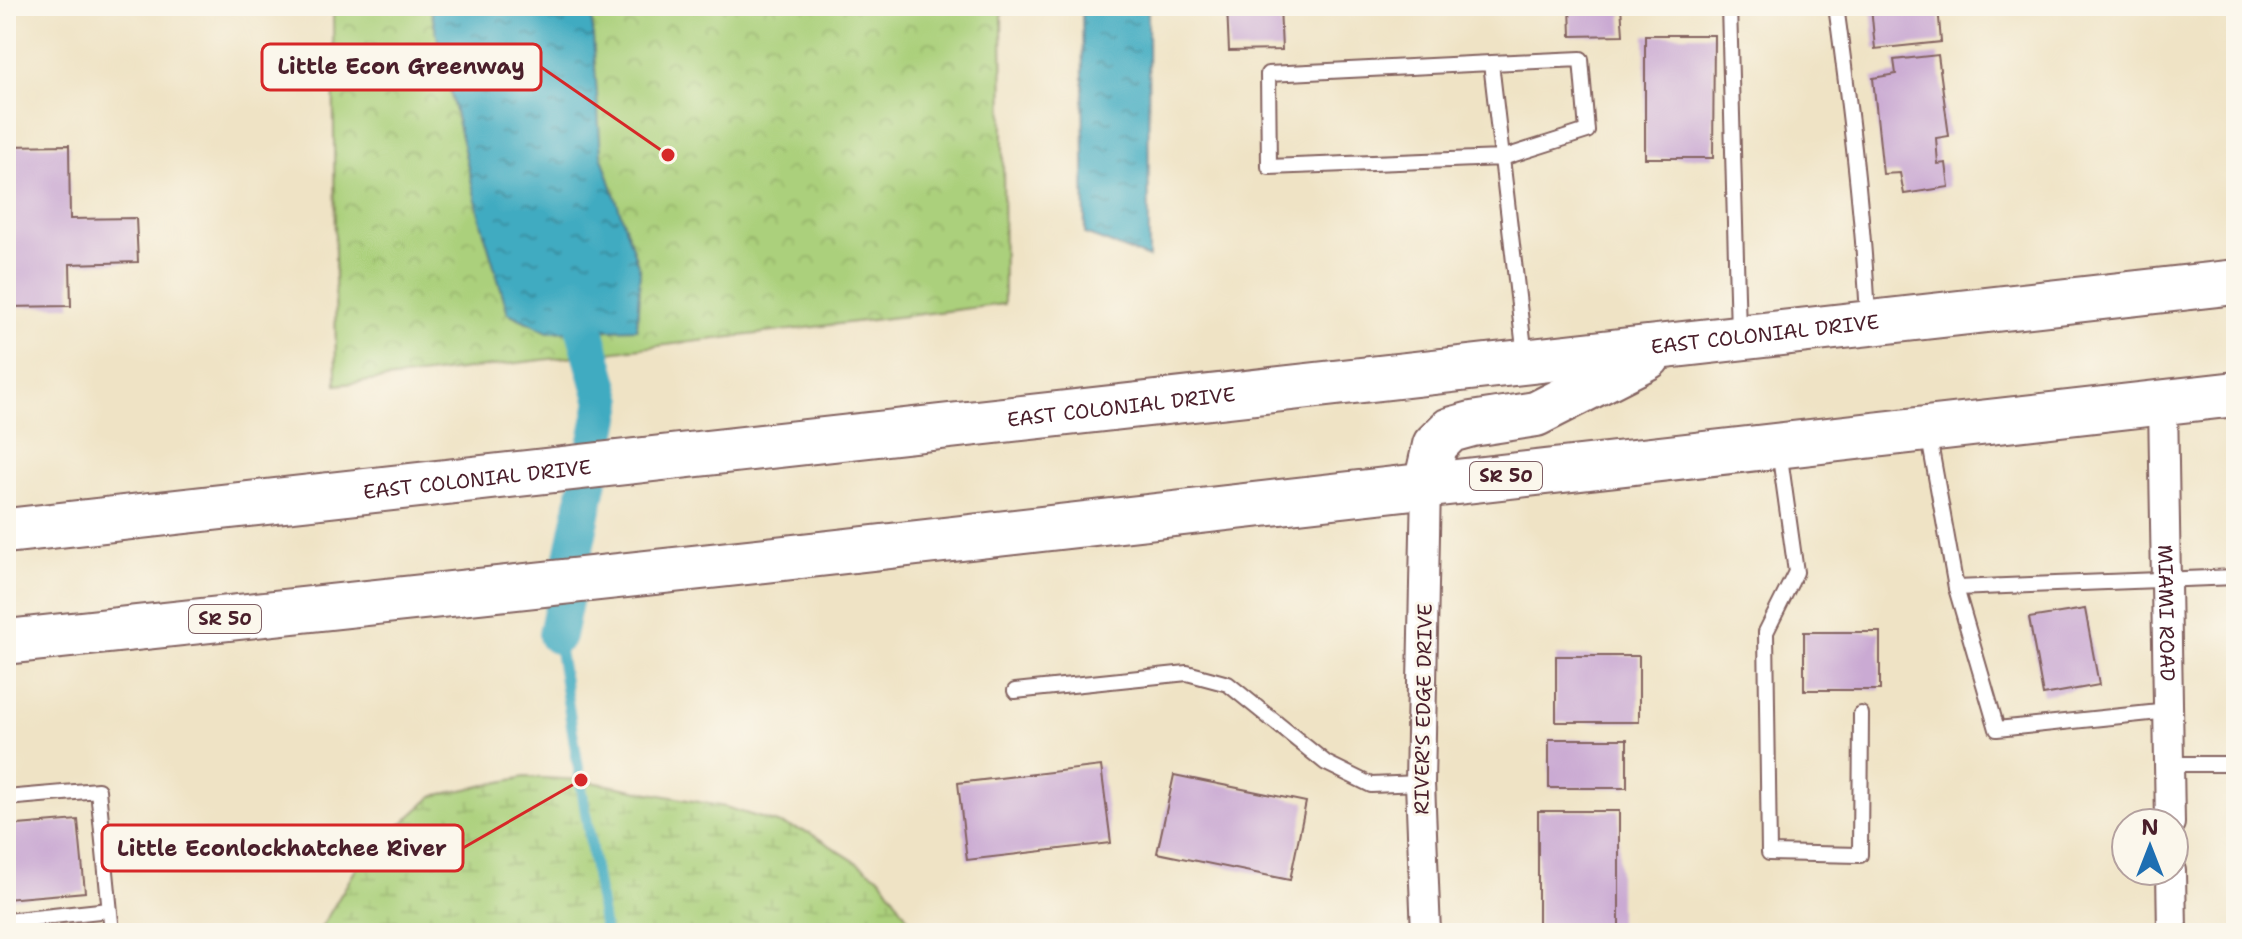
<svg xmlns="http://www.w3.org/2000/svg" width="2242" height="939" viewBox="0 0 2242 939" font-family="'Shantell Sans',sans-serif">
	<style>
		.wetland { fill: url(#wetland-marsh); stroke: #7a7853; stroke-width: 2 }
		.park { fill: url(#park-crowns); stroke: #7a7853; stroke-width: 2 }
		.water { fill: url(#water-ripples); stroke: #466576; stroke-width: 2 }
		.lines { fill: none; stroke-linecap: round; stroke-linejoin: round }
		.stream { stroke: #41abc1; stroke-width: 11 }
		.canal { stroke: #41abc1; stroke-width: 38 }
		.building { fill: #caaad3 }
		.lane-casing { stroke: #846461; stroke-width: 18 }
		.street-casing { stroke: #846461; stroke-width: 32 }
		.highway-casing { stroke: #846461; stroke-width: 48 }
		.lane { stroke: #fff; stroke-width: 14 }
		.street { stroke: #fff; stroke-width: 28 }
		.highway { stroke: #fff; stroke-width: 44 }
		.labels { text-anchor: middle; stroke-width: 6; stroke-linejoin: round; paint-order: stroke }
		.shield { fill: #fbf7ec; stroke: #7f6065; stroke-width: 2 }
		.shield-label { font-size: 18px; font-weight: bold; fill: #4a1f2b }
		.street-label { font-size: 20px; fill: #4a1f2b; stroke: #fbf7ec }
		.leader { fill: none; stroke: #d62828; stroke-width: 3 }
		.callout-dot { fill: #d62828; stroke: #fbf7ec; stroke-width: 3 }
		.callout { fill: #fbf7ec; stroke: #d62828; stroke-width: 3 }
		.callout-label { font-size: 22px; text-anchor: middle; font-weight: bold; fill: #4a1f2b }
	</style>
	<defs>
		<pattern id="wetland-marsh" width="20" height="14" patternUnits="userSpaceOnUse" patternTransform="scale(2)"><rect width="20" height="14" fill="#abd07b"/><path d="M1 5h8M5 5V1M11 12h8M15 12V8" fill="none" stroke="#95b26a"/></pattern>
		<pattern id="park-crowns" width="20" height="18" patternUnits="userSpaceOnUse" patternTransform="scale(2)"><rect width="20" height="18" fill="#abd07b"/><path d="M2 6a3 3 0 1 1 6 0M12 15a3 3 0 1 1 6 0" fill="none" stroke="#95b26a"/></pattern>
		<pattern id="water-ripples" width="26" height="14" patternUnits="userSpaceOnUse" patternTransform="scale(2)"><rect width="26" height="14" fill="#41abc1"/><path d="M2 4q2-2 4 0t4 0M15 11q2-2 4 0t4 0" fill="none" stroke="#388b9d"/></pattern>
	</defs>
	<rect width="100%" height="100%" fill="#fbf7ec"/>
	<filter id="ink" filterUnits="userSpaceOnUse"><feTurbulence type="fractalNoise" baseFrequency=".0125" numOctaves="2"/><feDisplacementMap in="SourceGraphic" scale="16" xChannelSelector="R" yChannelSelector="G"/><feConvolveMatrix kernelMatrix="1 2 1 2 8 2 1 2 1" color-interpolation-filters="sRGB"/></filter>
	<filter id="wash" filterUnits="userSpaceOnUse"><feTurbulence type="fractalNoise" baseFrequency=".006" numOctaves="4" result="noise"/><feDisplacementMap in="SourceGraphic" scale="32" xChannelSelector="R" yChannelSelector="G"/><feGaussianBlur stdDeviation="1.8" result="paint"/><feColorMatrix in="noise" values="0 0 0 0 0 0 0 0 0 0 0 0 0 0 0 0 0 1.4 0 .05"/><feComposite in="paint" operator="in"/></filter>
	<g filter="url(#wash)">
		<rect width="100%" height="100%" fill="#efe3c5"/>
		<path class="wetland" d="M525 777 581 780 725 807 810 833 881 878 918 933H318L362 859 433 796Z"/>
		<path class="park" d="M333 6H1002L1004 304 336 385Z"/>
		<g class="water">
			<path d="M430 6H591L601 154 640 271 637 329 548 332 508 313 481 222Z"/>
			<path d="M1082 6H1148L1149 258 1085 234Z"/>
		</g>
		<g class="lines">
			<path class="stream" d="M557 635 605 933"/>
			<path class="canal" d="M557 635 605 402 572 283"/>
		</g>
		<g id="blocks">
			<g class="building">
				<path d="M1227 6H1280L1282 50 1229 51Z"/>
				<path d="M1570 6H1621L1623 35 1571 36Z"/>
				<path d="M1871 6H1938L1941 42 1875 49Z"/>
				<path d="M1645 35H1714L1713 158H1645Z"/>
				<path d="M1938 55 1949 136 1936 138 1938 164 1946 163 1949 187 1904 194 1900 173 1883 174 1873 78 1896 74 1894 60Z"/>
				<path d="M69 145 70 219 136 218 138 262 70 264 71 306 6 307V146Z"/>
				<path d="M2085 609 2099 685 2043 695 2029 618Z"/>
				<rect x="1804" y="632" width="76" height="58"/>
				<rect x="1556" y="656" width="83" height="66"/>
				<rect x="1549" y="739" width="78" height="49"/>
				<path d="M1101 766 1111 843 967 860 958 783Z"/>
				<path d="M1174 775 1306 802 1290 880 1157 853Z"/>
				<rect x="1538" y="811" width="81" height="122"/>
				<path d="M78 820 85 892 6 899V826Z"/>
			</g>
		</g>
	</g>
	<g filter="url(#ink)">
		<use href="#blocks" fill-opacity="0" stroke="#846461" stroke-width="2"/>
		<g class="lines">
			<defs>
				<g id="lane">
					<path d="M1729 6 1738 332"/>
					<path d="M1836 6C1850 109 1863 214 1868 318"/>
					<path d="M1491 63 1581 59 1587 131 1502 158 1269 167 1268 74 1491 63 1525 357"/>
					<path d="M1928 432 1956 588 2236 577"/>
					<path d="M1779 450 1796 572 1766 632 1769 853 1860 855 1861 714"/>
					<path d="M1956 588 1997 729 2169 711"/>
					<path d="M1015 691 1187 673 1228 684 1326 763 1371 785 1420 783"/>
					<path d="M2169 764H2236"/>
					<path d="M6 798 98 790 112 933"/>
					<path d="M6 921 109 910"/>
				</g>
				<g id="street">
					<path id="s1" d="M2163 403 2170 823"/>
					<path d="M1426 485 1420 783 1426 933"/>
					<path d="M2171 871 2172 933"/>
				</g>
				<g id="highway">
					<path d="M1426 485 1435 445 1450 430 1472 424 1536 414 1648 357"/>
					<path id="s2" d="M6 531C750 451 1492 363 2236 282"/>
					<path d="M6 642 775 559 2236 394"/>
				</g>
			</defs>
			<use href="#lane" class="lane-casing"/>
			<use href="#street" class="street-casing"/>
			<use href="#highway" class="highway-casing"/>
			<use href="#lane" class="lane"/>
			<use href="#street" class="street"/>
			<use href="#highway" class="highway"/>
		</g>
	</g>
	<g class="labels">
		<g class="shield">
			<rect x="1470" y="462" width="72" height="28" rx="6"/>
			<rect x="189" y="605" width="72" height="28" rx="6"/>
		</g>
		<g class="shield-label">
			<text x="1506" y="482">SR 50</text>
			<text x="225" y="625">SR 50</text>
		</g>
		<g class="street-label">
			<text dy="7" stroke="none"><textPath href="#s2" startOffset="1770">EAST COLONIAL DRIVE</textPath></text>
			<text dy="7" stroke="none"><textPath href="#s2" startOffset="1122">EAST COLONIAL DRIVE</textPath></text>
			<text dy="7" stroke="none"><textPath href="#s2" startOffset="474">EAST COLONIAL DRIVE</textPath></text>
			<text dy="7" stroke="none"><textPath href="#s1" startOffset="210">MIAMI ROAD</textPath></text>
			<text transform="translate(1423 709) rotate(-89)" y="7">RIVER'S EDGE DRIVE</text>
		</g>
	</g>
	<path class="leader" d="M668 155L541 67M581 780L463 848"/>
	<g class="callout-dot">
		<circle cx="668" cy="155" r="8"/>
		<circle cx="581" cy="780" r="8"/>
	</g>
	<g class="callout">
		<rect x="262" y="44" width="279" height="46" rx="8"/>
		<rect x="102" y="825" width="361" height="46" rx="8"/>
	</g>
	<g class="callout-label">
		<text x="401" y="74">Little Econ Greenway</text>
		<text x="282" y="856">Little Econlockhatchee River</text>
	</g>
	<rect width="2242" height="939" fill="none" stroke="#fbf7ec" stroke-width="32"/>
	<g transform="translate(2150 847)"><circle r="38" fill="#fbf7ec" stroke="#b4a19f" stroke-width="2"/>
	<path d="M0-6L14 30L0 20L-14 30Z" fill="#1f6fb2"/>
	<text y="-12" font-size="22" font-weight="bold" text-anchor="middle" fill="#4a1f2b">N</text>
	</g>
</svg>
